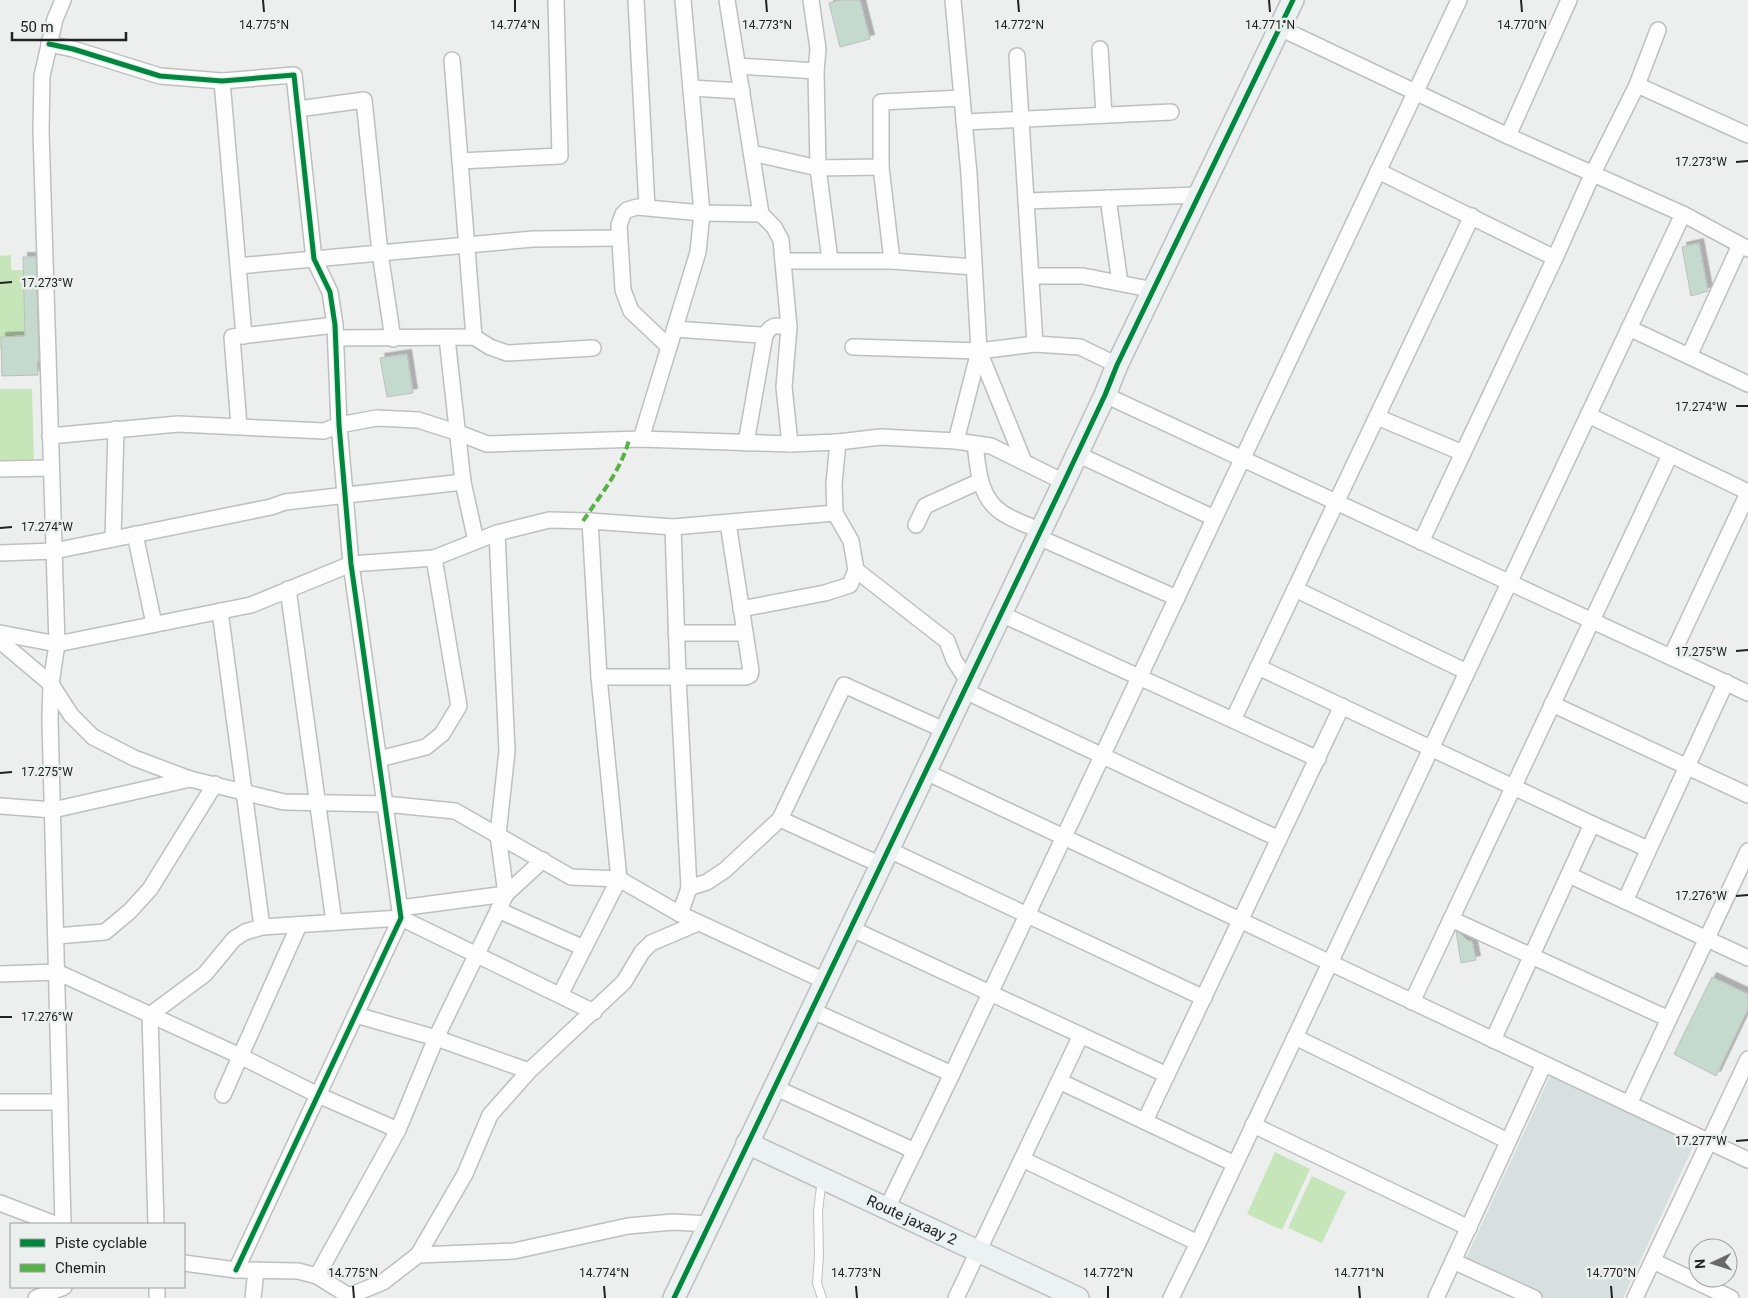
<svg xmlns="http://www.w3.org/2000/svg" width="1748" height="1298" viewBox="0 0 1748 1298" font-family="Roboto,sans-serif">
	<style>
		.built { fill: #d7e0de }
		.green { fill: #c6e6b9 }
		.building { fill: #c5dacf; stroke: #bdbfbe; filter: url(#shadow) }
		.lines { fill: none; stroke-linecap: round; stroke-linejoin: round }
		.lane-casing { stroke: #bec0c0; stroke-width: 10 }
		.street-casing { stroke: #bec0c0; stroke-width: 18 }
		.secondary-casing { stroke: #bec0c0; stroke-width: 24 }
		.lane { stroke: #fcfdfc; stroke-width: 8 }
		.street { stroke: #fcfdfc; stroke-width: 15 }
		.secondary { stroke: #ecf1f1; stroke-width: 21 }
		.quiet { stroke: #55b245; stroke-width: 4; stroke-dasharray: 8 4; stroke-linecap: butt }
		.cycleway-casing { stroke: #ebf0ef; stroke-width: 8 }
		.cycleway { stroke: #00873e; stroke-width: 5 }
		.ticks { fill: none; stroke: #212322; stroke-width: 2 }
		.labels { text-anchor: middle; stroke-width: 5; stroke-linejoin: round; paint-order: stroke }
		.street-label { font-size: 15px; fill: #212322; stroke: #ebf0ef }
		.ticks-label { font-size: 12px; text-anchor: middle; fill: #212322; stroke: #ebf0ef; stroke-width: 5; stroke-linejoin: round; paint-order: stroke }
	</style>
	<defs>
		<filter id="shadow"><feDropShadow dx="4.5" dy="-4.5" stdDeviation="0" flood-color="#0004"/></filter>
	</defs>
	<rect width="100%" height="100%" fill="#ecefee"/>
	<path class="built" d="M1552 1072 1696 1140 1623 1298H1539L1464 1263Z"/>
	<g class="green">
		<path d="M11 255V270H24L25 336 2 337V350H0V256Z"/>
		<path d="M0 389H32L34 460 0 461Z"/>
		<path d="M1275 1152 1310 1169 1282 1230 1247 1214Z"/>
		<path d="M1312 1176 1346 1192 1322 1243 1288 1228Z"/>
	</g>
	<g class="building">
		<path d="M840 0H860L870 39 840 47 829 3Z"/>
		<path d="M1699 243 1708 291 1691 296 1682 247Z"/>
		<path d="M23 257H36L39 361H37L38 375 2 376 1 337 25 336Z"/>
		<path d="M407 354 413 393 387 397 380 358Z"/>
		<path d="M1456 931 1461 934 1468 941H1472L1476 960 1461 963Z"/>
		<path d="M1712 977 1748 994V1009L1716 1076 1674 1054Z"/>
	</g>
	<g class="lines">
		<defs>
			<path id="lane" d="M822 1298 817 1283 819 1256 818 1211 822 1179"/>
			<g id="street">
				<path d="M63 0 55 19 42 76 41 131 57 644 51 684 50 719 63 1224"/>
				<path d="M636 0 647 207"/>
				<path d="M727 0 761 214 774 227 781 240 789 327 784 387 790 444"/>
				<path d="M811 0 818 49 816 71 818 168 830 260"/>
				<path d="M953 0 969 174 979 351 956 441"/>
				<path d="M1280 28 1508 136 1683 214 1748 249"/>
				<path d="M49 44 73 49 160 76 222 81 294 75 314 259 330 292 335 325 339 425 351 564 401 918 236 1270"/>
				<path d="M1100 49 1104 115"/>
				<path d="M1017 56 1035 344"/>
				<path d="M452 60 474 337"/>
				<path d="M738 66 816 71"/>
				<path d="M222 81 244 336"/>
				<path d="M1637 85 1748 135"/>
				<path d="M691 88 742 91"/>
				<path d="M298 109 364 100 380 253 393 339"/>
				<path d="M964 122 1171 112"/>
				<path d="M1508 136 1569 0"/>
				<path d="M752 153 818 168 881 167"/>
				<path d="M460 161 560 156 556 0"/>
				<path d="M1378 171 1555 258"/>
				<path d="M1108 198 1120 283"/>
				<path d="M1026 201 1200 195"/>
				<path d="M783 261H892L974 267"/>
				<path d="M892 261 881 167V102L962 98"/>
				<path d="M238 266 533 239 619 238"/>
				<path d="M1031 276H1083L1154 290"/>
				<path d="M1629 328 1748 384"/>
				<path d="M675 329 760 335H765C773 323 776 326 789 327"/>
				<path d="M336 338 474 337 490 347 507 353 593 348"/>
				<path d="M447 338 463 482 476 541"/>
				<path d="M669 347 631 311 623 290 619 225 623 214 627 210 637 207 702 213 761 214"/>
				<path d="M853 347 979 351 1035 344 1080 347 1117 365"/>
				<path d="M979 351 1024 462"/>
				<path d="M1689 356 1740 245"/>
				<path d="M1105 395 1748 693"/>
				<path d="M1588 415 1748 492"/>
				<path d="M1377 417 1463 453"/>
				<path d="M239 426 232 337 335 325"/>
				<path d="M50 436 178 424 324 431 339 425 377 418 418 420 459 433 487 444 641 439 790 444 838 442 834 484 835 513 851 541 856 570 947 641 954 660 969 683"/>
				<path d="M641 439 698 252 702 213 683 0"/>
				<path d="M838 442 881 437 956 441 991 446 1064 482"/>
				<path d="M746 443 765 335"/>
				<path d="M975 444C978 468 979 497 1001 512 1012 520 1028 525 1041 531"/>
				<path d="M1077 454 1214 518"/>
				<path d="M0 469 51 468"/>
				<path d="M916 525 925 506 980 481"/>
				<path d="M673 527 678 677 689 888 680 914"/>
				<path d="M135 534 154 624"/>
				<path d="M1038 537 1177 598"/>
				<path d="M113 539 116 429"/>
				<path d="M1421 542 1555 258 1593 173 1637 85 1658 30"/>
				<path d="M0 553 54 551 271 507 285 502 463 482"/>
				<path d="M288 589 334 922"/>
				<path d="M1295 589 1467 672"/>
				<path d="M741 609 825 593 850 585 856 570"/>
				<path d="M220 611 262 927"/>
				<path d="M1001 614 1318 759"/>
				<path d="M0 633 57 644 251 605 351 564 434 558 497 533 549 520 590 521 673 527 835 513"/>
				<path d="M676 633H745"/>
				<path d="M0 641 51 684 71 715 93 737 134 758 190 779"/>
				<path d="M1671 657 1748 493"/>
				<path d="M1258 667 1592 824 1648 849"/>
				<path d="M599 677H746L750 675 751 671 728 523"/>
				<path d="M965 691 1279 839"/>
				<path d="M1552 704 1748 795"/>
				<path d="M1233 720 1472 216"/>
				<path d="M379 759 426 747 442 734 459 706 434 558"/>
				<path d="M926 772 1748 1160"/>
				<path d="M0 806 53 810 190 779 284 802 385 804 455 811 571 877 619 879 680 914 825 981"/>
				<path d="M780 819 844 685 944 730"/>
				<path d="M889 850 1204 998"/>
				<path d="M1569 875 1748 958"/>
				<path d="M689 888 707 882 725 870 780 819 881 865"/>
				<path d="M1625 901 1726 682"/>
				<path d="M400 908 506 894 543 860"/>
				<path d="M498 910 584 948"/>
				<path d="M1451 919 1669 1019"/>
				<path d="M852 929 1167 1075"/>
				<path d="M56 936 105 932 130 911 150 889 215 784"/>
				<path d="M0 974 57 972 240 1056 318 1095 398 1130"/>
				<path d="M560 995 619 879 599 677 590 521"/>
				<path d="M1412 1002 1670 455"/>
				<path d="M813 1011 952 1074"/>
				<path d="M356 1015 436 1038 529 1071"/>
				<path d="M1295 1037 1508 1141"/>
				<path d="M1493 1040 1592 824"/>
				<path d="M1059 1081 1235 1164"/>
				<path d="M776 1088 915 1151"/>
				<path d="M223 1095 299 925"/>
				<path d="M0 1102H60"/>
				<path d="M1629 1104 1748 851"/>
				<path d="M1145 1121 1342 706"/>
				<path d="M1253 1125 1469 1228"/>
				<path d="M1022 1159 1198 1243"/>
				<path d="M0 1203 55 1224"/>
				<path d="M887 1208 952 1074 1459 0"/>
				<path d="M156 1224 150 1015 205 974 234 939 245 932 262 927 401 918 594 1012"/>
				<path d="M418 1255 465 1174 490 1115 529 1071 624 982 642 952 651 943 698 923"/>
				<path d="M1453 1261 1534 1298"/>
				<path d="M1653 1261 1731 1298"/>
				<path d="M184 1263 236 1270 298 1271 317 1276 349 1296 383 1282 418 1255 514 1251 628 1226 673 1222 709 1224"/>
				<path d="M317 1276 398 1130 436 1038 506 894 498 835 507 751 497 533"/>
				<path d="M157 1287V1298"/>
				<path d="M36 1298 64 1287"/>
				<path d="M253 1298 256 1270"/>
				<path d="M956 1298 1081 1035"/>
				<path d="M1171 1298 1198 1243 1683 214"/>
				<path d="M1436 1298 1544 1064"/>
				<path d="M1635 1298 1748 1059"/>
			</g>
			<g id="secondary">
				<path id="s1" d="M747 1143 1078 1298"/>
				<path d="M674 1298 1064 482 1105 395 1117 365 1293 0"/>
			</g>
		</defs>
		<use href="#lane" class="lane-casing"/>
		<use href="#street" class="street-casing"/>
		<use href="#secondary" class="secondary-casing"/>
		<use href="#lane" class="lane"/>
		<use href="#street" class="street"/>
		<use href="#secondary" class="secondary"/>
		<path class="quiet" d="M583 521C601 494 620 472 629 440"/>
		<defs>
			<g id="cycleway">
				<path d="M49 44 73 49 160 76 222 81 294 75 314 259 330 292 335 325 339 425 351 564 401 918 236 1270"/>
				<path d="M674 1298 1064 482 1105 395 1117 365 1293 0"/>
			</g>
		</defs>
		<use href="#cycleway" class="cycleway-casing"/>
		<use href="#cycleway" class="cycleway"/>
	</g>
	<path class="ticks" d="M263 0 264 12M515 0V12M766 0 767 12M1018 0 1019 12M1269 0 1270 12M1521 0 1522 12M1736 162 1748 161M0 283 12 282M1736 406H1748M0 528 12 527M1736 651 1748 650M0 773 12 772M1736 896 1748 895M0 1017H12M1736 1141 1748 1140M353 1286 354 1298M604 1286 605 1298M856 1286 857 1298M1108 1286V1298M1359 1286 1360 1298M1611 1286 1612 1298"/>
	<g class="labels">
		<g class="street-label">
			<text dy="5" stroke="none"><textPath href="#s1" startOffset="182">Route jaxaay 2</textPath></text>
		</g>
	</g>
	<g class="ticks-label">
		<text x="264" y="29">14.775°N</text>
		<text x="515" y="29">14.774°N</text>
		<text x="767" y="29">14.773°N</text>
		<text x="1019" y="29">14.772°N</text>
		<text x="1270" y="29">14.771°N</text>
		<text x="1522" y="29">14.770°N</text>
		<text x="1701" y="166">17.273°W</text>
		<text x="47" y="287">17.273°W</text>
		<text x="1701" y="411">17.274°W</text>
		<text x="47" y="531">17.274°W</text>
		<text x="1701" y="656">17.275°W</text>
		<text x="47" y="776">17.275°W</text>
		<text x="1701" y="900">17.276°W</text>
		<text x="47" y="1021">17.276°W</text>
		<text x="1701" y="1145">17.277°W</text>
		<text x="353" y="1277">14.775°N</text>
		<text x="604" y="1277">14.774°N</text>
		<text x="856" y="1277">14.773°N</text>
		<text x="1108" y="1277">14.772°N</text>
		<text x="1359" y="1277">14.771°N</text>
		<text x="1611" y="1277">14.770°N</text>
	</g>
	<rect x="10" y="1223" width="175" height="65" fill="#ebf0ef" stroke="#9a9e9d"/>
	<rect x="20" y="1239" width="25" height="8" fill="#00873e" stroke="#9a9e9d"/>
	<text x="55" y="1248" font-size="15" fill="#212322">Piste cyclable</text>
	<rect x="20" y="1264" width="25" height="8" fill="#55b245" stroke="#9a9e9d"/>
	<text x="55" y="1273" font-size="15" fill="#212322">Chemin</text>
	<g transform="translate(1713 1263) rotate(266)"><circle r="24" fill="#ebf0ef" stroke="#9a9e9d"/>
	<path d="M0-4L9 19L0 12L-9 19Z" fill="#686a69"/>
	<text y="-8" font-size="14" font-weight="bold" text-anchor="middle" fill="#212322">N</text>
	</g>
	<path d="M12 32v8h114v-8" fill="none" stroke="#212322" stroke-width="2.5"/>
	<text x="20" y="32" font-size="15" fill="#212322" stroke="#ebf0ef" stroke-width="4" paint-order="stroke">50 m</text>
</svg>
